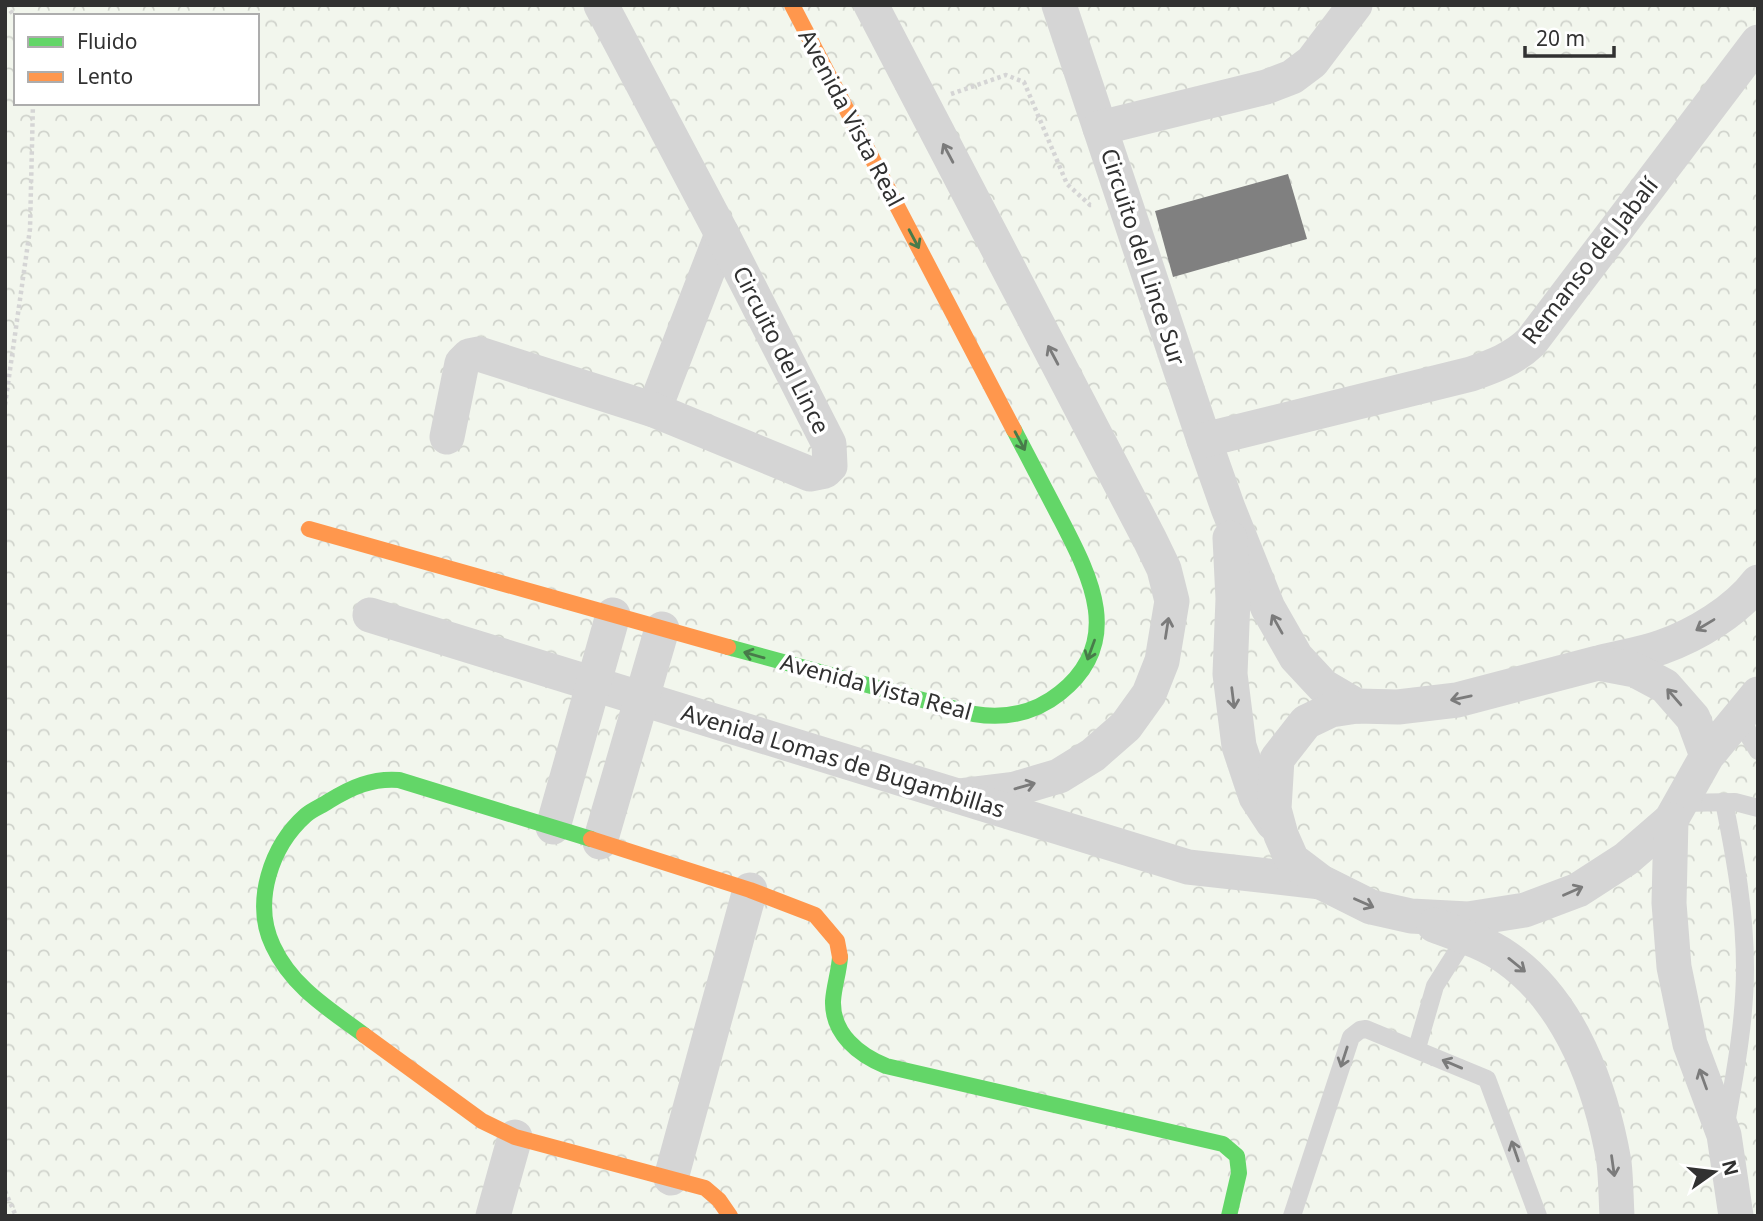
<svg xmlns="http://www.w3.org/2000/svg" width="1763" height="1221" viewBox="0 0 1763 1221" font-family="'Noto Sans',sans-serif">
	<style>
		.forest { fill: url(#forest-crowns); fill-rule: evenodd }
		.building { fill: #808080 }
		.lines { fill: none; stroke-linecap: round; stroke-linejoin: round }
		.path { stroke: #d5d5d5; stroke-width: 4.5; stroke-dasharray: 3.5 3.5; stroke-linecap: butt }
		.lane { stroke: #d5d5d5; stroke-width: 18 }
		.street { stroke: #d5d5d5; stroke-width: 35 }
		.fast { stroke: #63d668; stroke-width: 16 }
		.slow { stroke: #ff974d; stroke-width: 16 }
		.oneway { stroke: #7b7b7b }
		.oneway2 { stroke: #487b4a }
		.labels { text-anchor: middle; stroke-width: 7; stroke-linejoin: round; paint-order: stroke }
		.street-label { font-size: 23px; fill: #313131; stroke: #fff }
	</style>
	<defs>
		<pattern id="forest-crowns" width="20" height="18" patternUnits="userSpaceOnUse" patternTransform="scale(1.75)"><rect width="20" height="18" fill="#f2f6ed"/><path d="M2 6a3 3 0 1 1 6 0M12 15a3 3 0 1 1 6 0" fill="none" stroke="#d0d3cc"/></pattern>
	</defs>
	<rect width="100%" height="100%" fill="#fff"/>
	<path class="forest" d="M5 5H1758V1216H5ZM16 16H257V103H16Z"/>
	<path class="building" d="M1288 174 1307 239 1173 277 1155 211Z"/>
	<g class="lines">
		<g class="path">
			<path d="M6 5 16 18"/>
			<path d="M951 94 1006 75 1024 82 1067 184 1090 205H1092"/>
			<path d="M5 405 30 229 33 103"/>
			<path d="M5 1191 16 1216"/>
		</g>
		<g class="lane">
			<path d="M1742 715 1750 738 1758 751"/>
			<path d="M1724 802C1735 857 1745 912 1745 968 1745 1021 1735 1073 1726 1124"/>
			<path d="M1680 803 1735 802 1758 808"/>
			<path d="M1417 1048 1435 986 1466 937"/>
			<path d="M1292 1216 1351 1037 1360 1030 1366 1029 1487 1079 1538 1216"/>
		</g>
		<g class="street">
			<path d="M871 5 1150 540 1164 569 1172 601 1162 661 1149 694 1126 726 1093 755 1059 776 1015 789 958 796"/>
			<path d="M1059 5 1204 440 1228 508 1268 608 1296 657 1323 686 1357 706"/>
			<path d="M1100 128 1266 87 1292 77 1312 62 1355 5"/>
			<path d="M654 410 722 234"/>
			<path d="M447 437 462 363 469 356 479 354 654 410 810 474 825 471 830 466 829 444 722 234 601 5"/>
			<path d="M1204 440 1471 374C1494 366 1513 359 1531 342L1758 42"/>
			<path d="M1230 538 1233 599 1230 674 1239 746 1256 797 1273 823"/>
			<path d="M370 615 1188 867 1321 882"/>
			<path d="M1602 662C1622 657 1643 654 1662 647 1696 635 1736 611 1758 582"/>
			<path d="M1707 756 1693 718 1665 686 1635 670 1598 663 1457 700 1398 707 1357 706 1331 710 1306 722 1277 759 1274 809 1281 835 1292 860 1321 882 1371 907 1411 916 1468 919 1525 910 1578 890 1626 859 1671 820 1707 756 1758 694"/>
			<path d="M1671 820 1669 903 1674 967 1690 1044 1724 1135 1736 1216"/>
			<path d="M553 827 613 615"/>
			<path d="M600 842 662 629"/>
			<path d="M1434 925C1458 934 1486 943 1507 958 1571 1003 1601 1088 1614 1162 1616 1180 1616 1198 1617 1216"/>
			<path d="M671 1178 750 890"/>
			<path d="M493 1216 515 1137"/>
		</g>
		<g class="fast">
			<path d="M728 647 974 714C1005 719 1035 713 1060 693 1126 641 1089 574 1059 516 1044 487 1029 459 1014 430"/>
			<path d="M840 957C839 972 834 986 833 1001 832 1034 859 1055 886 1066L1223 1144 1237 1156 1239 1173 1229 1216"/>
			<path d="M364 1035C329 1009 292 987 273 946 252 902 271 846 306 815 313 809 322 806 329 801 352 787 372 778 399 780L591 839"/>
		</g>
		<g class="slow">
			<path d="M792 5 1014 430"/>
			<path d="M309 529 728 647"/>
			<path d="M591 839 750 890 815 915 837 941 840 957"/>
			<path d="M364 1035 482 1121 515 1137 705 1188 719 1200 730 1216"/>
		</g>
	</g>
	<defs><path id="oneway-shaft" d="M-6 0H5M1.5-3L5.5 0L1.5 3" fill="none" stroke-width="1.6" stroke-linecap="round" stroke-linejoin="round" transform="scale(1.75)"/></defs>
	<g class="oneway">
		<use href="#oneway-shaft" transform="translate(948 153) rotate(-118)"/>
		<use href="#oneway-shaft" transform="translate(1053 355) rotate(-118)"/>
		<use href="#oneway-shaft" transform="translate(1277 624) rotate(-119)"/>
		<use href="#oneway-shaft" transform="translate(1705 625) rotate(149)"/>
		<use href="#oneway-shaft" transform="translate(1167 628) rotate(-81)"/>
		<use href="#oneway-shaft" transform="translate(1674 697) rotate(-131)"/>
		<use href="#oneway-shaft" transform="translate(1233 698) rotate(83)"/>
		<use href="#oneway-shaft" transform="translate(1461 698) rotate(168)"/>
		<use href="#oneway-shaft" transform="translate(1025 786) rotate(-16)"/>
		<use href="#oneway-shaft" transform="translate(1573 891) rotate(-24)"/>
		<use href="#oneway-shaft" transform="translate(1364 903) rotate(24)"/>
		<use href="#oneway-shaft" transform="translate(1517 965) rotate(39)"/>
		<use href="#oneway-shaft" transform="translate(1344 1057) rotate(108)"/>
		<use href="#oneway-shaft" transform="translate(1452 1064) rotate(-157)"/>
		<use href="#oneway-shaft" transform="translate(1703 1079) rotate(-110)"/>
		<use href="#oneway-shaft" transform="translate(1515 1151) rotate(-109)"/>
		<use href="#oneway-shaft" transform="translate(1613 1166) rotate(82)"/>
	</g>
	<g class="oneway2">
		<use href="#oneway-shaft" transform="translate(914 239) rotate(62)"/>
		<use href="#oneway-shaft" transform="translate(1020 441) rotate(62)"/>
		<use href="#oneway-shaft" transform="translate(1091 650) rotate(110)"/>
		<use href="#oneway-shaft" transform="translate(754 655) rotate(-164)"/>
	</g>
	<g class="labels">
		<g class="street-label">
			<text transform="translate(851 118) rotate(62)" y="8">Avenida Vista Real</text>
			<text transform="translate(1143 257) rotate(72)" y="8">Circuito del Lince Sur</text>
			<text transform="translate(1590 261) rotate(-52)" y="8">Remanso del Jabalí</text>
			<text transform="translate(781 350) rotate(63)" y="8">Circuito del Lince</text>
			<text transform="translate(876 687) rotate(15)" y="8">Avenida Vista Real</text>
			<text transform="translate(843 761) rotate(17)" y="8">Avenida Lomas de Bugambillas</text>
		</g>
	</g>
	<rect width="1763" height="1221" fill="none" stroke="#313131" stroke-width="14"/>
	<rect x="14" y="14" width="245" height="91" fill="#ffffff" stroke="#adadad" stroke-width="2"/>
	<rect x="28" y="37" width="35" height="10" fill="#63d668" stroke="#adadad" stroke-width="2"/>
	<text x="77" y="49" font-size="21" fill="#313131">Fluido</text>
	<rect x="28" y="72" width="35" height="10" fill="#ff974d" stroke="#adadad" stroke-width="2"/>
	<text x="77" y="84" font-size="21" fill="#313131">Lento</text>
	<g transform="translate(1714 1172) rotate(76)" stroke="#ffffff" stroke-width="5" paint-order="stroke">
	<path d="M0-5L12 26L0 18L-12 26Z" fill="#313131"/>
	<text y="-10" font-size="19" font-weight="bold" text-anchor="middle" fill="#313131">N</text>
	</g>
	<path d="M1525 46v10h89v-10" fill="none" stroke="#313131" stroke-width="3.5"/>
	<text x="1536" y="46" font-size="21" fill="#313131" stroke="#ffffff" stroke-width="5" paint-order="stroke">20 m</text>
</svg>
